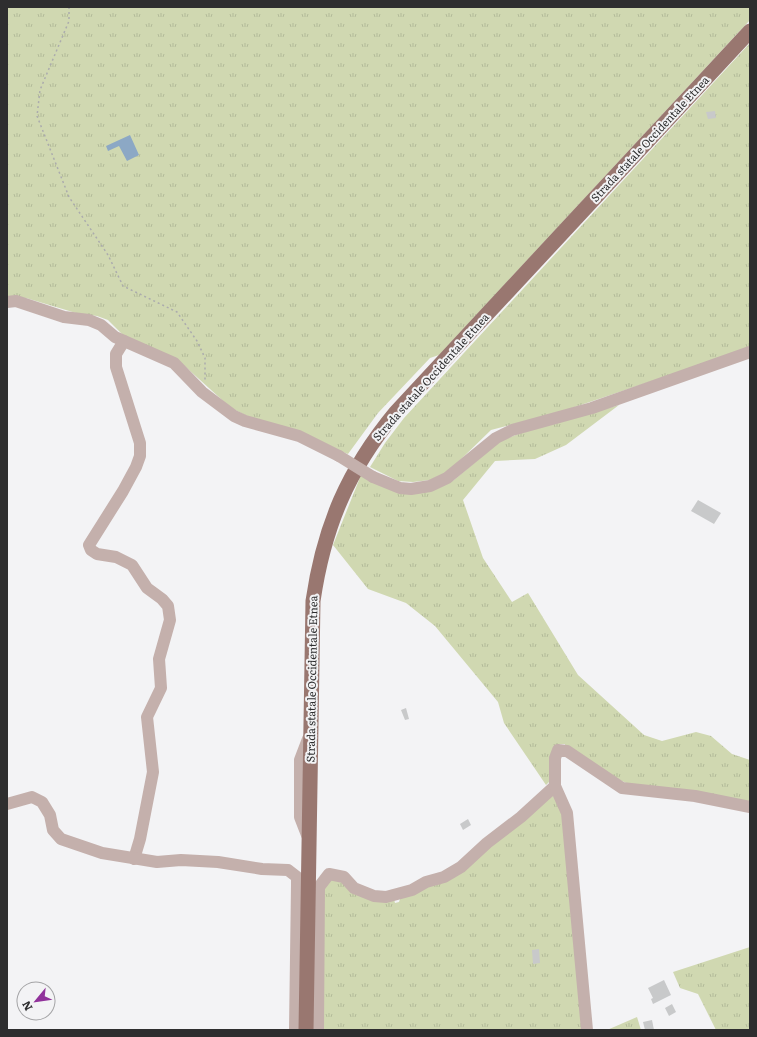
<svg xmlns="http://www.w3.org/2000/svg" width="757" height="1037" viewBox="0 0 757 1037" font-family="Literata,serif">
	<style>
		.grass { fill: url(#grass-tufts) }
		.water { fill: #8ca8c5 }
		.building { fill: #c8c9ca }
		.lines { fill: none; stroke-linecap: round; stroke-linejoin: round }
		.path { stroke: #ababad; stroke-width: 1.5; stroke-dasharray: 2 3; stroke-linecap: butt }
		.minor { stroke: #c4b0ac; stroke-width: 12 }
		.major { stroke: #997770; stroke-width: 15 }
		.minor-bridge { stroke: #c4b0ac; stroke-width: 12 }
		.labels { text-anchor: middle; stroke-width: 4; stroke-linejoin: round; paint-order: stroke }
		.street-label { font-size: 11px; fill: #2e2e2f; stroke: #f3f3f5 }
	</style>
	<defs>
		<pattern id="grass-tufts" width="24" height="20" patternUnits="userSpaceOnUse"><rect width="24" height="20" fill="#d0d8b1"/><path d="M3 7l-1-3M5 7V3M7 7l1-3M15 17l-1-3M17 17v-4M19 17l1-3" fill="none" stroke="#b3ba99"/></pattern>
	</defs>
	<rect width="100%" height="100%" fill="#f3f3f5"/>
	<g class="grass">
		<path d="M7 7H750V20L439 355 430 358 378 413 348 454 245 415 231 408 178 360 123 335 108 320 97 316 76 313 26 298 7 297Z"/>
		<path d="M750 43V348L563 411 491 430 454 466 443 474 430 480 413 482 398 481 370 467 385 443 404 418Z"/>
		<path d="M619 405 566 445 535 459 495 461 463 500 483 558 512 602 528 593 578 675 644 735 662 741 696 732 711 736 732 754 750 760V803L629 784 610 776 565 748V744H559L551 780 546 785 504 723 498 702 435 626 406 603 368 589 333 545 361 475 389 489 438 488 454 480 500 441 521 433Z"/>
		<path d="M551 793 563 811 584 1030H321L324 886 333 878 394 899 395 903 399 902 401 896 453 875Z"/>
		<path d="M750 947V1030H716L698 994 680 988 673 972Z"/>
		<path d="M637 1017 641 1030H607Z"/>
	</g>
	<path class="water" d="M130 135 139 155 127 161 119 146 108 151 106 146Z"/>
	<g class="building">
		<path d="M715 111 716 118 708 119 706 112Z"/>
		<path d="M698 500 721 513 714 524 691 511Z"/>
		<path d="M406 708 409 719 405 720 401 710Z"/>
		<path d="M468 819 471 825 463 830 460 824Z"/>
		<path d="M539 949 540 963 533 964 532 950Z"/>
		<path d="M664 980 671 995 653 1004 651 999 653 998 648 988Z"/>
		<path d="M672 1004 676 1012 669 1016 665 1008Z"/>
		<path d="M652 1020 654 1030H645L643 1022Z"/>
	</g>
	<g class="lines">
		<path class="path" d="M69 7V21L40 90 37 116 69 197 108 255 123 286 177 312 197 341 205 358V380"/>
		<g class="minor">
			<path d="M7 302 16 301 64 317 89 320 101 325 115 337 174 363 202 392 234 416 245 421 299 436 339 456"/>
			<path d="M124 341 116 354V367L140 443V456L136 467 123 491 89 545 91 550 97 554 116 557 132 565 147 588 162 599 168 606 170 620 159 659 161 688 147 717 153 772 140 839 134 859"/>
			<path d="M373 477 400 488 411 489 430 486 447 478 496 438 512 430 592 408 750 352"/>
			<path d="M7 804 32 797 42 802 50 815 53 830 61 839 102 853 157 862 181 860 218 862 262 869 288 870 297 877V885L295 1030"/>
			<path d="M307 835 300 817V760L308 739"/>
			<path d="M318 1030 319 887 329 874 344 877 354 888 374 896 386 897 412 890 426 882 444 877 461 867 487 843 521 817 555 786"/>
			<path d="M587 1030 567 813 555 786V758L558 750 567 751 622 788 695 796 750 807"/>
		</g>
		<path class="major" d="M306 1030 313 601C324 526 348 470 396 412L750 31"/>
		<path class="minor-bridge" d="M339 456 373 477"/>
	</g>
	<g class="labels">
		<g class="street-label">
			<text transform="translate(650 139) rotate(-47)" y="4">Strada statale Occidentale Etnea</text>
			<text transform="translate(431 377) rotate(-48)" y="4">Strada statale Occidentale Etnea</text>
			<text transform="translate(312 679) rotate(-89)" y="4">Strada statale Occidentale Etnea</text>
		</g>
	</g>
	<rect width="757" height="1037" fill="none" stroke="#2e2e2f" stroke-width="16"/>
	<g transform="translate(36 1001) rotate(241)"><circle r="19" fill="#f3f3f5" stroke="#a4a4a6"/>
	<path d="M0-3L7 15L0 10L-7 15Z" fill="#91329b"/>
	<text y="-6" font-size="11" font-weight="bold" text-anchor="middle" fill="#2e2e2f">N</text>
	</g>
</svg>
